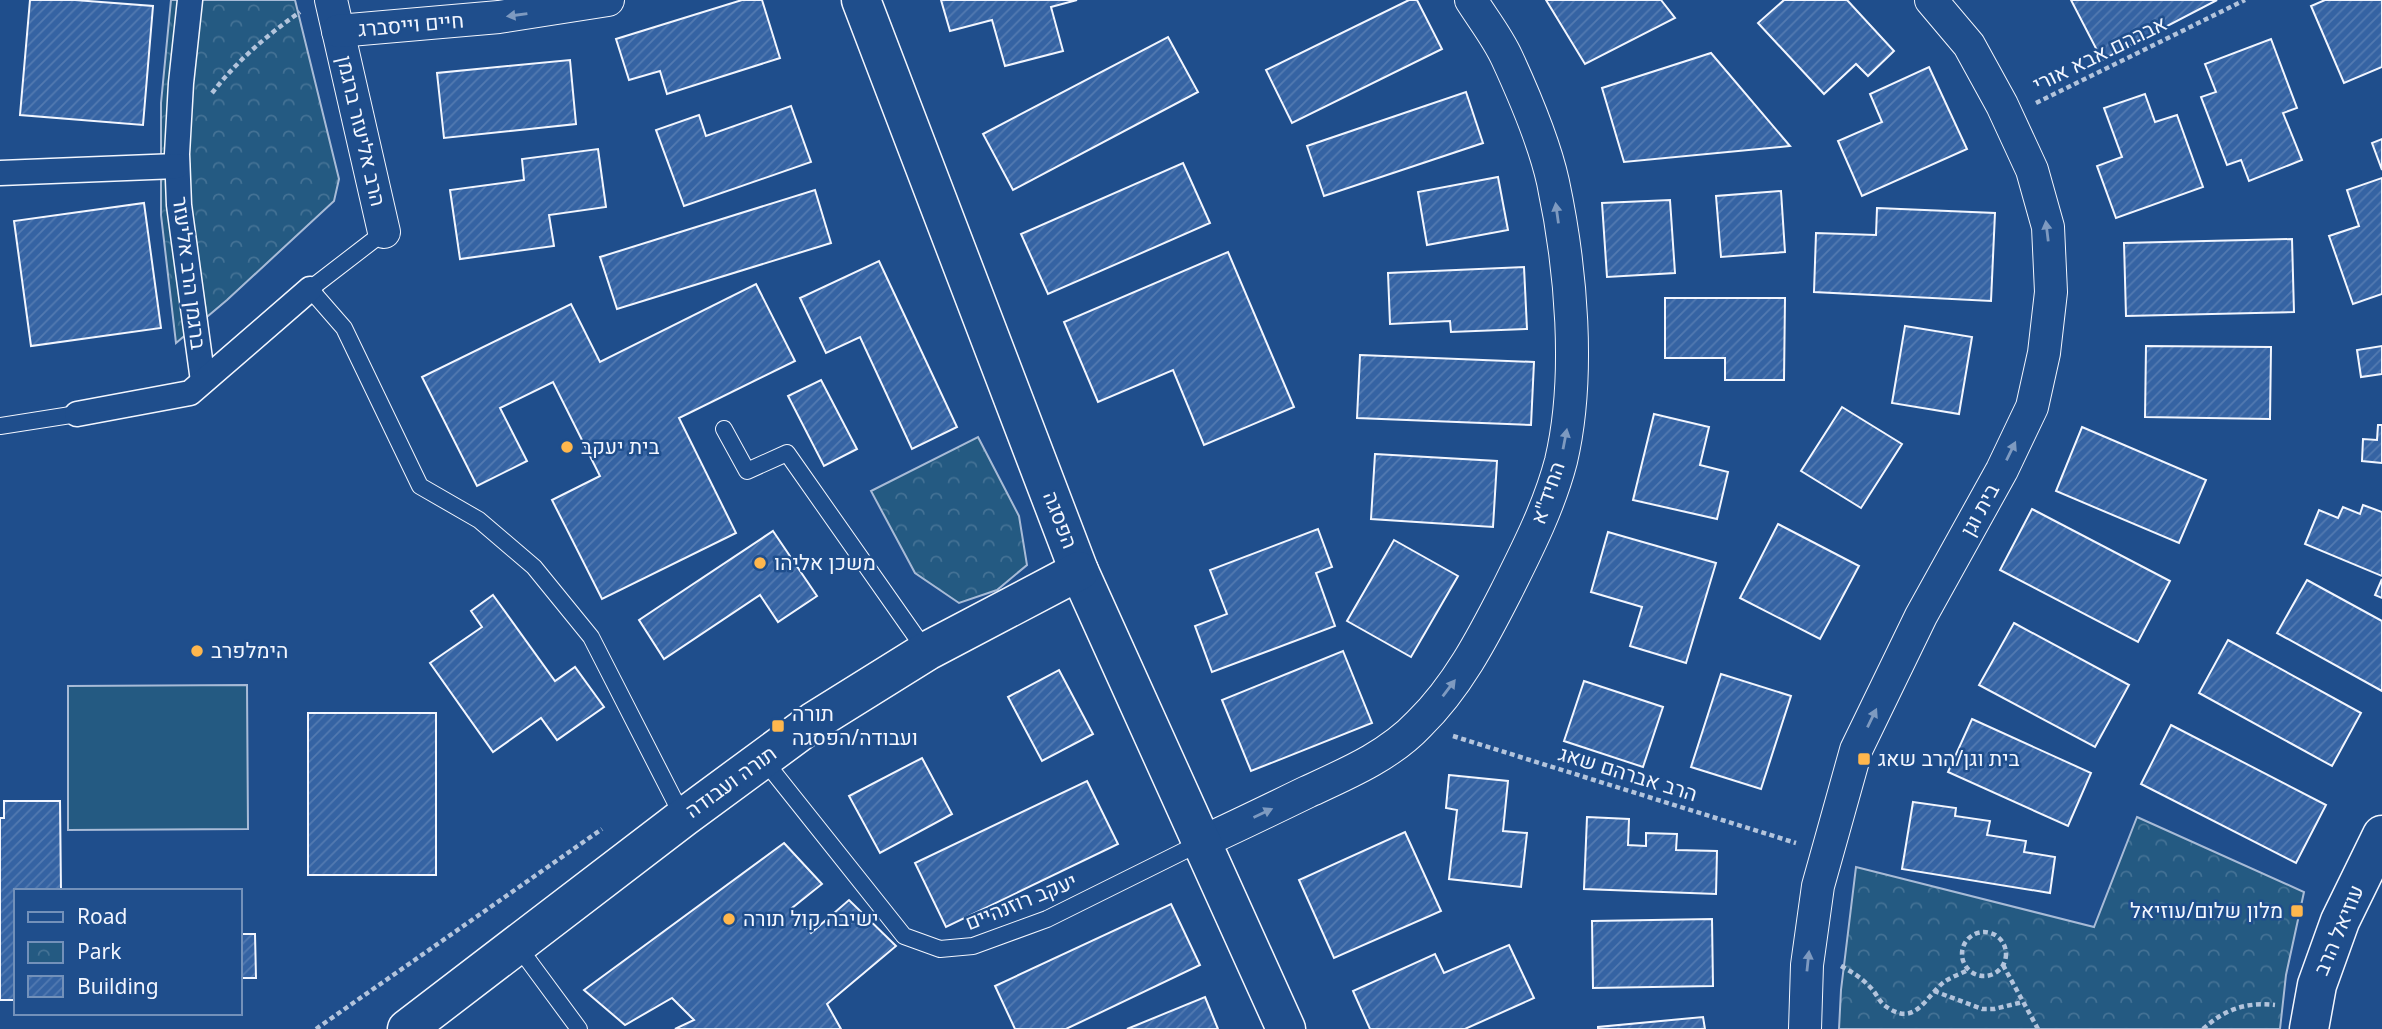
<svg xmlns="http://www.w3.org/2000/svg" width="2382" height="1029" viewBox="0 0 2382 1029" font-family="'Noto Sans',Heebo,sans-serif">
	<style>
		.park { fill: url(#park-crowns); stroke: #a8bbd7; stroke-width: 2 }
		.pitch { fill: #245a82; stroke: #a8bbd7; stroke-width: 2 }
		.building { fill: url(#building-hatch); stroke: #f2f6ff; stroke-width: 2 }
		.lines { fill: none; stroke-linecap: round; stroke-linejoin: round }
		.service-casing { stroke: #f2f6ff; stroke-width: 18 }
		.pedestrian-casing { stroke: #f2f6ff; stroke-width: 27 }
		.minor-casing { stroke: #f2f6ff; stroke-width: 34 }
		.tertiary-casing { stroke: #f2f6ff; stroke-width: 41 }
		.path { stroke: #b3c4dc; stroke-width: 4.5; stroke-dasharray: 5 3.5; stroke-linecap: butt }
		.service { stroke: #1f4e8c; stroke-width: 16 }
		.pedestrian { stroke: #1f4e8c; stroke-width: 24 }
		.minor { stroke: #1f4e8c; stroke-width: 32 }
		.tertiary { stroke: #1f4e8c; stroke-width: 38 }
		.oneway { fill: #7e9ac0 }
		.poi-dot { fill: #ffb74d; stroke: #1f4e8c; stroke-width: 2.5 }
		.labels { text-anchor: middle; stroke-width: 5; stroke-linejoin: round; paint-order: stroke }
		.street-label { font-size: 21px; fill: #f2f6ff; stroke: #1f4e8c }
		.poi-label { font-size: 21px; fill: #f2f6ff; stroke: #1f4e8c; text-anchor: start }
	</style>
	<defs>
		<pattern id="park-crowns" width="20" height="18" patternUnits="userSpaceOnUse" patternTransform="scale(1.75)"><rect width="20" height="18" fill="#245a82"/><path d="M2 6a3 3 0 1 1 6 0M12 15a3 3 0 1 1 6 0" fill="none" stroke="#447295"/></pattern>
		<pattern id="building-hatch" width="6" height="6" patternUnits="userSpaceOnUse" patternTransform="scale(1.75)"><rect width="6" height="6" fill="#3563a3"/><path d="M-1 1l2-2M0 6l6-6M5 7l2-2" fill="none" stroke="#537ab1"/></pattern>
	</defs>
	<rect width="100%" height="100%" fill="#1f4e8c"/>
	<g class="park">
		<path d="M171 0H295L339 179 334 201 227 300 176 343 161 215V103Z"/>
		<path d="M978 437 1019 516 1027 565 997 590 959 603 915 573 871 491Z"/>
		<path d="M2137 817 2304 892 2286 975 2280 1029H1839L1841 990 1856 867 2094 927Z"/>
	</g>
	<path class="pitch" d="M247 685 248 829 68 830V686Z"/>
	<g class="building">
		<path d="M30 0H75L153 6 143 125 20 115Z"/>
		<path d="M742 0H762L780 58 667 94 660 71 629 80 616 39Z"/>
		<path d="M941 0H1077L1051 7 1063 51 1005 66 992 20 950 31Z"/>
		<path d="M1409 0H1417L1442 49 1292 123 1266 70Z"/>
		<path d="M1546 0H1661L1675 18 1585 64Z"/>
		<path d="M1784 0H1847L1894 51 1868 76 1856 64 1824 94 1758 23Z"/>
		<path d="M2071 0H2217L2102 60Z"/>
		<path d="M2325 0H2382V67L2344 83 2311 6Z"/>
		<path d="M1168 37 1198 92 1013 190 983 134Z"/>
		<path d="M2271 39 2297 108 2283 113 2302 160 2249 181 2241 160 2227 165 2201 97 2216 92 2205 64Z"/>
		<path d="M1711 53 1790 146 1624 162 1602 88Z"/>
		<path d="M570 60 576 124 444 138 437 73Z"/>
		<path d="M1929 67 1967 149 1862 196 1838 141 1882 122 1870 94Z"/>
		<path d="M1466 92 1483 143 1324 196 1307 146Z"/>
		<path d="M2145 94 2155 122 2177 115 2203 187 2116 218 2097 166 2122 157 2104 108Z"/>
		<path d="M791 106 811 162 684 206 656 130 699 115 706 136Z"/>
		<path d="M2382 139V170L2372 143Z"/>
		<path d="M598 149 606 207 549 215 554 246 460 259 450 190 524 180 522 159Z"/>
		<path d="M1183 163 1210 223 1048 294 1021 234Z"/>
		<path d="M1498 177 1508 230 1427 245 1418 192Z"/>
		<path d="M2382 178V294L2353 304 2329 236 2359 226 2347 190Z"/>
		<path d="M815 190 831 243 617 309 600 257Z"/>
		<path d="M1781 191 1785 252 1721 257 1716 196Z"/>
		<path d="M1670 200 1675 273 1607 277 1602 203Z"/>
		<path d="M144 203 161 328 31 346 14 221Z"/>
		<path d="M1877 208 1995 213 1991 301 1814 292 1816 233 1876 235Z"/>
		<path d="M2292 239 2294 312 2126 316 2124 243Z"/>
		<path d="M1228 252 1294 407 1204 445 1173 370 1098 402 1064 322Z"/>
		<path d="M879 261 957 427 912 449 860 337 826 353 800 298Z"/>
		<path d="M1524 267 1527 329 1451 332 1450 321 1390 324 1388 273Z"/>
		<path d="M756 284 795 361 679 418 736 533 602 599 552 500 600 476 553 382 500 408 527 461 477 486 422 377 571 304 600 362Z"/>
		<path d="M1665 298H1785L1784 380H1725V358H1665Z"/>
		<path d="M1905 326 1972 337 1959 414 1892 403Z"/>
		<path d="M2146 346 2271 347 2270 419 2145 417Z"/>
		<path d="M2382 346V374L2361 377 2357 350Z"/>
		<path d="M1360 355 1534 362 1531 425 1357 418Z"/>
		<path d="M821 380 857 449 824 466 788 396Z"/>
		<path d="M1842 407 1902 444 1861 508 1801 471Z"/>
		<path d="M1654 414 1709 427 1700 465 1728 472 1717 519 1633 500Z"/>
		<path d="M2378 425H2382V463L2362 461 2363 439 2377 440Z"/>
		<path d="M2082 427 2206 480 2179 543 2056 491Z"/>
		<path d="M1375 454 1497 461 1493 527 1371 519Z"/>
		<path d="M2363 505 2382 512V576L2305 544 2319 510 2338 518 2343 507 2360 514Z"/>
		<path d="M2032 509 2170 581 2138 642 2000 570Z"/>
		<path d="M1778 524 1859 566 1820 639 1740 598Z"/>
		<path d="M1318 529 1332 567 1316 573 1335 626 1212 672 1195 626 1227 614 1210 570Z"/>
		<path d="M773 531 817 596 778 622 760 595 664 659 639 620Z"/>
		<path d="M1608 532 1716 563 1686 663 1630 646 1642 607 1591 592Z"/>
		<path d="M1394 540 1458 576 1411 657 1347 621Z"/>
		<path d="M2382 579V598L2375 595Z"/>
		<path d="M2307 580 2382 621V691L2277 633Z"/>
		<path d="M493 595 555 681 575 667 604 707 557 740 541 718 493 752 430 663 482 627 471 611Z"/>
		<path d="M2014 623 2129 685 2095 747 1979 685Z"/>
		<path d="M2228 640 2361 713 2332 766 2199 693Z"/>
		<path d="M1343 651 1372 723 1251 771 1222 700Z"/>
		<path d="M1059 670 1093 734 1042 761 1008 697Z"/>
		<path d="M1721 674 1791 696 1761 789 1691 767Z"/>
		<path d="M1584 681 1663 707 1643 767 1564 741Z"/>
		<rect x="308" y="713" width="128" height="162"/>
		<path d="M1972 719 2091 773 2068 826 1948 772Z"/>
		<path d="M2171 725 2326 805 2296 863 2141 784Z"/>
		<path d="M922 758 952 814 880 853 849 796Z"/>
		<path d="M1449 775 1508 781 1503 831 1527 833 1521 887 1449 879 1457 810 1446 808Z"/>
		<path d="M1087 781 1118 844 946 927 915 863Z"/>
		<path d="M4 801H60L61 891H16V1000H0V818H4Z"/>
		<path d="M1913 802 1956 808 1955 816 1990 821 1987 835 2026 841 2024 852 2055 857 2050 893 1902 869Z"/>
		<path d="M1587 817 1629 819 1628 845 1646 846V833L1677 834 1676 850 1717 851 1716 894 1584 889Z"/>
		<path d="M1405 832 1441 911 1334 958 1299 880Z"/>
		<path d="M784 843 822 884 792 908 811 933 849 900 896 946 827 1004 841 1029H675L694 1020 672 998 625 1025 584 990Z"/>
		<path d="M240 897H242V934H255L256 978H240Z"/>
		<path d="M1171 904 1200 965 1066 1029H1015L995 986Z"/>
		<path d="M1712 919 1713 986 1593 988 1592 921Z"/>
		<path d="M1509 945 1534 998 1465 1029H1370L1353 991 1435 954 1444 973Z"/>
		<path d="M1205 997 1218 1029H1127Z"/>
		<path d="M1703 1017 1705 1029H1598V1027Z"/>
	</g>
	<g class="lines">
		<defs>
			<g id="service">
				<path d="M384 232 310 289 344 328 420 486 479 520 534 567 591 637 683 817"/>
				<path d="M0 426 77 414"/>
				<path d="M724 429 747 471 787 453 926 651"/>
				<path d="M763 759 904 936 940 949 973 946 1047 919 1202 842"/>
				<path d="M517 945 579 1029"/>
			</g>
			<g id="pedestrian">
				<path d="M190 0 181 83 177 154 179 205 203 381"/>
				<path d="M0 173 177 166"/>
				<path d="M77 414 190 393 310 289"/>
			</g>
			<g id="minor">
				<path d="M331 0 384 232"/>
				<path d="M338 31 499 17 608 0"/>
				<path d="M1202 842C1237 826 1272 809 1307 792 1346 774 1389 756 1419 724 1457 687 1482 639 1506 592 1527 550 1549 507 1561 461 1581 376 1571 267 1553 182 1544 141 1525 97 1507 58 1498 38 1483 19 1471 0"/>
				<path d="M1805 1029 1807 965 1818 886 1856 750 1921 616 2002 470 2032 407 2044 353 2051 292 2048 227 2032 170 2002 105 1969 45 1931 0"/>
			</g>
			<g id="tertiary">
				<path d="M861 0 1079 571 1286 1029"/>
				<path d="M407 1029 684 817 813 722 927 651 1079 571"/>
				<path d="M2309 1029 2317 985 2340 921 2382 835"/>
			</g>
		</defs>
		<use href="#service" class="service-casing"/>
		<use href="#pedestrian" class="pedestrian-casing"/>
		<use href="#minor" class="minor-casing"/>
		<use href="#tertiary" class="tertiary-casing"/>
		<g class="path">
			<path d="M212 93C237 61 267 35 300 12"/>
			<path d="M2036 103 2245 0"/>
			<path d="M1453 736 1796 843"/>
			<circle cx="1984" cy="954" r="22"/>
			<path d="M2003 965 2038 1029"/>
			<path d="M1841 966C1852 972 1862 978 1871 988 1876 993 1879 1001 1884 1005 1915 1029 1924 998 1944 982 1951 977 1960 974 1968 970"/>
			<path d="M1934 991 1982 1009H1994L2023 1002"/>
			<path d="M316 1029 602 829"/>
			<path d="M2203 1029C2225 1009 2246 1002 2275 1005"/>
		</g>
		<use href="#service" class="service"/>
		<use href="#pedestrian" class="pedestrian"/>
		<use href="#minor" class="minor"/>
		<use href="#tertiary" class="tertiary"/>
	</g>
	<defs><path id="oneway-solid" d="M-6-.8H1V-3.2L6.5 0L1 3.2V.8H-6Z" transform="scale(1.75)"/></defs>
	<g class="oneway">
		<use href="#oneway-solid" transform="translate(517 15) rotate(172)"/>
		<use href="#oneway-solid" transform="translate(1557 213) rotate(-98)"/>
		<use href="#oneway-solid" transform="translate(2047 231) rotate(-97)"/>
		<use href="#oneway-solid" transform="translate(1565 439) rotate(-79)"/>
		<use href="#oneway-solid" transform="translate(2011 451) rotate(-64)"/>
		<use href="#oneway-solid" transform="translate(1449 688) rotate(-53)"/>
		<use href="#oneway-solid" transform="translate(1872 718) rotate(-64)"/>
		<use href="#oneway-solid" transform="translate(1263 813) rotate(-25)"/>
		<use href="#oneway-solid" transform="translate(1808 961) rotate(-84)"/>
	</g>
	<g class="poi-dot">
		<circle cx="567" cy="447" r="7"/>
		<circle cx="760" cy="563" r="7"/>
		<circle cx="197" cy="651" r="7"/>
		<rect x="771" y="719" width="14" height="14" rx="3.5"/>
		<rect x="1857" y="752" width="14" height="14" rx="3.5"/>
		<rect x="2290" y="904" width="14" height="14" rx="3.5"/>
		<circle cx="729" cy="919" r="7"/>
	</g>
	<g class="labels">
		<g class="street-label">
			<text transform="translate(411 25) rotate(-5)" y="7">חיים וייסברג</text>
			<text transform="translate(2100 54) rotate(-26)" y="7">אברהם אבא אורי</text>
			<text transform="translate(361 131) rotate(77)" y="7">הרב אליעזר ברגמן</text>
			<text transform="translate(189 273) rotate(83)" y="7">ברגמן הרב אליעזר</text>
			<text transform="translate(1548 493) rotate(-71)" y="7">החיד"א</text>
			<text transform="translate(1980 510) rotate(-61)" y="7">בית וגן</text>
			<text transform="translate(1060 520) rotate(69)" y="7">הפסגה</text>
			<text transform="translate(1628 774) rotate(17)" y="7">הרב אברהם שאג</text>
			<text transform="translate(731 782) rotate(-36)" y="7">תורה ועבודה</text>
			<text transform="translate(1021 902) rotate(-22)" y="7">יעקב רוזנהיים</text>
			<text transform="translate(2339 930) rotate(-67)" y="7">עוזיאל הרב</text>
		</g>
		<g class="poi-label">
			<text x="581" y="454">בית יעקב</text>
			<text x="774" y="570">משכן אליהו</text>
			<text x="211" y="658">הימלפרב</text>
			<text x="792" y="721">תורה<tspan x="792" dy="24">ועבודה/הפסגה</tspan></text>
			<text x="1878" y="766">בית וגן/הרב שאג</text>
			<text x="2283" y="918" text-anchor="end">מלון שלום/עוזיאל</text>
			<text x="743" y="926">ישיבה קול תורה</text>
		</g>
	</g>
	<rect x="14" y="889" width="228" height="126" fill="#1f4e8c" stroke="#7391ba" stroke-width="2"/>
	<rect x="28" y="912" width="35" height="10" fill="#1f4e8c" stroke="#7391ba" stroke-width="2"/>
	<text x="77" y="924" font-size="21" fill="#f2f6ff">Road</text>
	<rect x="28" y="942" width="35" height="21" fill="url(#park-crowns)" stroke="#7391ba" stroke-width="2"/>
	<text x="77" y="959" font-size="21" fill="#f2f6ff">Park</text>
	<rect x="28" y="976" width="35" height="21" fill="url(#building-hatch)" stroke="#7391ba" stroke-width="2"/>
	<text x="77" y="994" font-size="21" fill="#f2f6ff">Building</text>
</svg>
